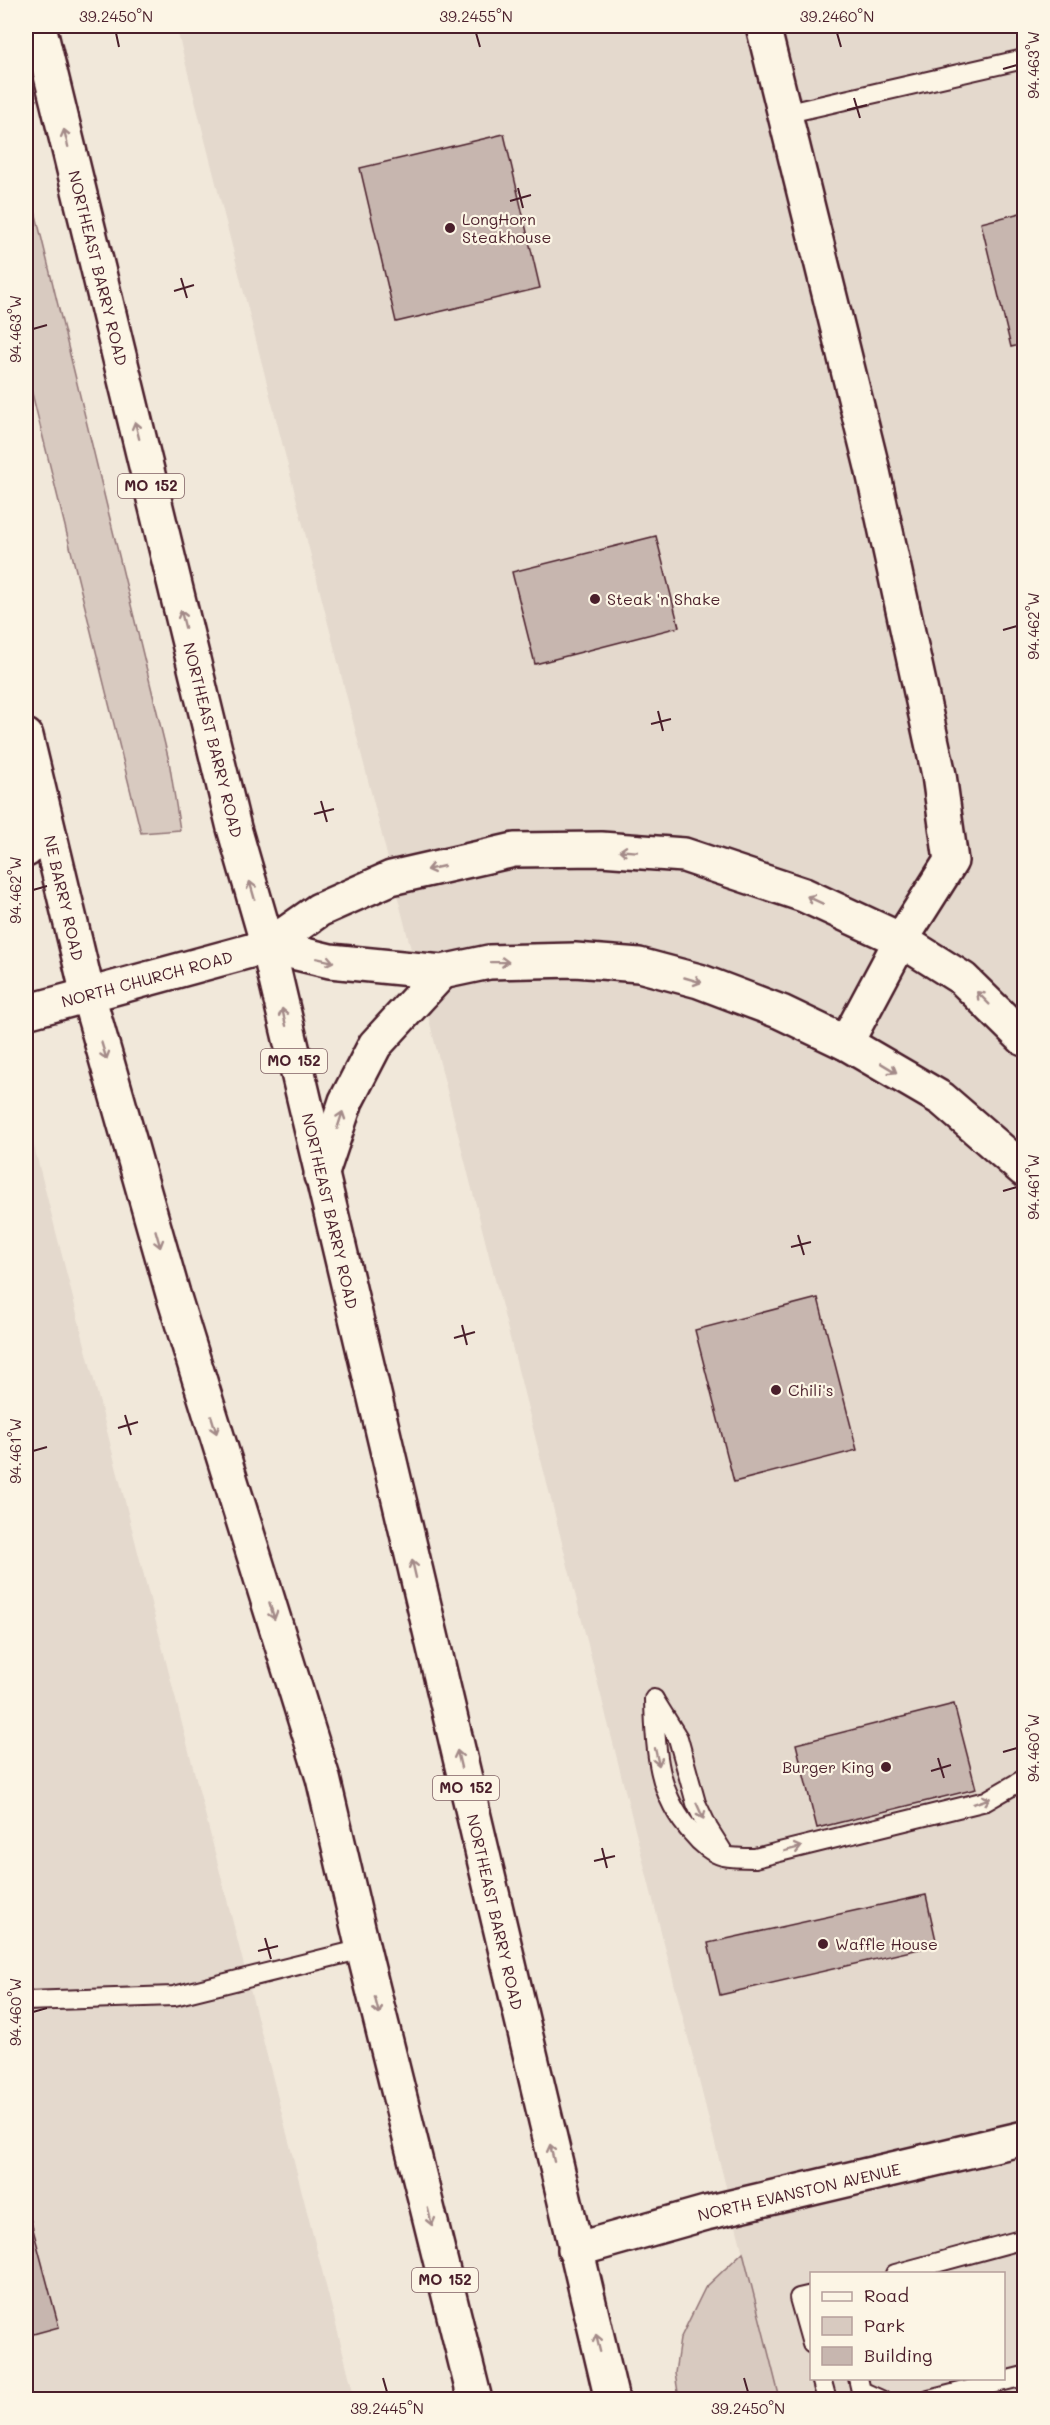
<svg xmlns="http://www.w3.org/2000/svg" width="1050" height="2425" viewBox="0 0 1050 2425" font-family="Mali,sans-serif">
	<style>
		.built { fill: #e4d9cd; fill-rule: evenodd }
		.green { fill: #d8cac0; stroke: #917476; stroke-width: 1.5 }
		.building { fill: #c7b6af; stroke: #4a1f2b; stroke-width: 1.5 }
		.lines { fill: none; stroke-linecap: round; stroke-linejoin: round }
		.service-casing { stroke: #4a1f2b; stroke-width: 22 }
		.minor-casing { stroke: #4a1f2b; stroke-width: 38 }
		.secondary-casing { stroke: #4a1f2b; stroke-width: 38 }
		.trunk-casing { stroke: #4a1f2b; stroke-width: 38 }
		.service { stroke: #fcf5e5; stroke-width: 18 }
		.minor { stroke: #fcf5e5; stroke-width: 33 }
		.secondary { stroke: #fcf5e5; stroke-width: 33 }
		.trunk { stroke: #fcf5e5; stroke-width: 33 }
		.oneway { stroke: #a38a88 }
		.ticks { fill: none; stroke: #4a1f2b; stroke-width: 2 }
		.poi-dot { fill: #4a1f2b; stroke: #fcf5e5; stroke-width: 2 }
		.labels { text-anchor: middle; stroke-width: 4.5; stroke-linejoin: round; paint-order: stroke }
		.shield { fill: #fcf5e5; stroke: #7f5f63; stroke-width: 1.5 }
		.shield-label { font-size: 15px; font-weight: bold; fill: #4a1f2b }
		.poi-label { font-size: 16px; fill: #4a1f2b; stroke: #fcf5e5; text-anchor: start }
		.street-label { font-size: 16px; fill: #4a1f2b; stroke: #fcf5e5 }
		.neatline { fill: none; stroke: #4a1f2b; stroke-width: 2 }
		.ticks-label { font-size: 15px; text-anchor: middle; fill: #4a1f2b }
	</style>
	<rect width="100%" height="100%" fill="#f1e8da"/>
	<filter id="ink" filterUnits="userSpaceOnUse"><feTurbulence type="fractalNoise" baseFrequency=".0167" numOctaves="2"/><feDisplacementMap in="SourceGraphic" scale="12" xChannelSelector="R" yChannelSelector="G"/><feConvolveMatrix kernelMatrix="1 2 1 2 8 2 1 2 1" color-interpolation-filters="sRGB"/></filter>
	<g filter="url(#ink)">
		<g class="built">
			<path d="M176 26H1024V2399H780ZM812 2274H1004V2378H812Z"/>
			<path d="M26 1115 355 2399H26Z"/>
		</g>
		<g class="green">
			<path d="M26 174 169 761 180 830 141 833 26 369Z"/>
			<path d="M743 2252 780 2399H679L675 2373 680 2339 705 2288Z"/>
		</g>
		<g class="building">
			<path d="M504 134 540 288 396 322 360 168Z"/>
			<path d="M1024 212V344L1011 347 981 223Z"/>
			<path d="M656 536 679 627 535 664 512 572Z"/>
			<path d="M818 1298 857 1450 734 1482 695 1330Z"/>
			<path d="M954 1704 976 1789 817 1828 796 1744Z"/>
			<path d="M926 1895 937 1945 720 1995 708 1943Z"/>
			<path d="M26 2203 59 2327 26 2336Z"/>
		</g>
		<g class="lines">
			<defs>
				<g id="service">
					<path d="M784 114 1024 59"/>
					<path d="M654 1699C655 1749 657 1796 693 1834 700 1843 712 1853 723 1856 733 1858 745 1858 755 1858L986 1801 1024 1779"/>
					<path d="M655 1701 678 1738 696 1803 708 1828 725 1855"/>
					<path d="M26 2001 174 1996 363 1949"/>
					<path d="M895 2274 1024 2239"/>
					<path d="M812 2295 799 2298 812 2344"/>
					<path d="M821 2378 827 2400"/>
					<path d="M858 2378 861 2391 881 2400"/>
					<path d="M929 2400 1024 2376"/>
				</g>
				<g id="minor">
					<path d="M763 26 872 467 939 775 951 861 901 940 846 1043"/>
					<path d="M575 2250 706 2213 1024 2138"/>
				</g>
				<g id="secondary">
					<path d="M268 946 330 961 442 972 489 962 575 960 639 965 699 981 781 1012 846 1043 942 1099 1024 1170"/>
					<path d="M26 1012 268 946 319 910 391 878 514 850 601 849 684 855 804 895 901 940 963 979 1024 1039"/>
				</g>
				<g id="trunk">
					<path d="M39 26 234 828 268 946 612 2400"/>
					<path d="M26 736 88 995 173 1294 323 1778 363 1949 475 2400"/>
					<path d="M26 850 41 801"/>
					<path d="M321 1176 346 1101 375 1045 442 972"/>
				</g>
			</defs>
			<use href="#service" class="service-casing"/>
			<use href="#minor" class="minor-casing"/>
			<use href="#secondary" class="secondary-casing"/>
			<use href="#trunk" class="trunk-casing"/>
			<use href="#service" class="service"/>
			<use href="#minor" class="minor"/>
			<use href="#secondary" class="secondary"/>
			<use href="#trunk" class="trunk"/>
		</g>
		<defs><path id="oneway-shaft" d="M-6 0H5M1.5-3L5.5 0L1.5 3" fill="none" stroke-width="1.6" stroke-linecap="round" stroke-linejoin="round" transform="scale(1.5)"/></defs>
		<g class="oneway">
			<use href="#oneway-shaft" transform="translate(66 138) rotate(-104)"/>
			<use href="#oneway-shaft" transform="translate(137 430) rotate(-104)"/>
			<use href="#oneway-shaft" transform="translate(183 619) rotate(-104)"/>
			<use href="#oneway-shaft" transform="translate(628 851) rotate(-176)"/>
			<use href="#oneway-shaft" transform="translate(435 868) rotate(167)"/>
			<use href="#oneway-shaft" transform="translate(252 890) rotate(-106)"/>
			<use href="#oneway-shaft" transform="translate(815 900) rotate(-155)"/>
			<use href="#oneway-shaft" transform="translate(325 960) rotate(12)"/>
			<use href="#oneway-shaft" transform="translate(500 962) rotate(-1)"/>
			<use href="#oneway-shaft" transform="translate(693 980) rotate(16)"/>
			<use href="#oneway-shaft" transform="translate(983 998) rotate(-135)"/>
			<use href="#oneway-shaft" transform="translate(284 1017) rotate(-103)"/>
			<use href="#oneway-shaft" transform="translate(104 1051) rotate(73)"/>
			<use href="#oneway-shaft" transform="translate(889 1068) rotate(31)"/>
			<use href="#oneway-shaft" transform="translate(340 1120) rotate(-72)"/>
			<use href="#oneway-shaft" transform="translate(158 1239) rotate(74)"/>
			<use href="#oneway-shaft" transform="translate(214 1425) rotate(73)"/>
			<use href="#oneway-shaft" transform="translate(414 1569) rotate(-103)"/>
			<use href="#oneway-shaft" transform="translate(272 1611) rotate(73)"/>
			<use href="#oneway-shaft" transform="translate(657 1757) rotate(77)"/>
			<use href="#oneway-shaft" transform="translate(459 1759) rotate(-103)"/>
			<use href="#oneway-shaft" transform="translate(982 1801) rotate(-19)"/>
			<use href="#oneway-shaft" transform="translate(700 1811) rotate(66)"/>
			<use href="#oneway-shaft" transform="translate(793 1849) rotate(-14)"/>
			<use href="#oneway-shaft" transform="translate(377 2006) rotate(76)"/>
			<use href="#oneway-shaft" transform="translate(552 2153) rotate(-103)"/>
			<use href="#oneway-shaft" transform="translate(430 2217) rotate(76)"/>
			<use href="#oneway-shaft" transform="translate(598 2343) rotate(-104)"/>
		</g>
	</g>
	<path class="ticks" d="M116 33 119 47M476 33 480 47M837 33 841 47M1003 69 1017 65M854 98 860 118M847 110 867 105M518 188 523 208M510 201 531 195M181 278 187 298M174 291 194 285M33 329 47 325M1003 630 1017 626M658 711 663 731M651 724 671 719M321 801 327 822M314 814 334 809M33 890 47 886M1003 1191 1017 1187M798 1235 804 1255M791 1247 811 1242M462 1325 467 1345M454 1338 475 1332M125 1415 131 1435M118 1428 138 1422M33 1451 47 1447M1003 1752 1017 1748M938 1758 944 1778M931 1771 951 1765M602 1848 607 1868M594 1861 615 1856M265 1938 271 1959M258 1951 278 1946M33 2012 47 2008M383 2378 387 2392M744 2378 748 2392"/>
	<g class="poi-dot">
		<circle cx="450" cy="228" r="6"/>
		<circle cx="595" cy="599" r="6"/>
		<circle cx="776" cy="1390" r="6"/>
		<circle cx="886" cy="1767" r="6"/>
		<circle cx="823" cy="1944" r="6"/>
	</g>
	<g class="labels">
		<g class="shield">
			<rect x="118" y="474" width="66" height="24" rx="4.5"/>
			<rect x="261" y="1049" width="66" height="24" rx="4.5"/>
			<rect x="433" y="1776" width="66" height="24" rx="4.5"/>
			<rect x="412" y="2268" width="66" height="24" rx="4.5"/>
		</g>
		<g class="shield-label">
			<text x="151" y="491">MO 152</text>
			<text x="294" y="1066">MO 152</text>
			<text x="466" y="1793">MO 152</text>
			<text x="445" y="2285">MO 152</text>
		</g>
		<g class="poi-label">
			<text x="462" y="225">LongHorn<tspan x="462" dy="18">Steakhouse</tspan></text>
			<text x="607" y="605">Steak 'n Shake</text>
			<text x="788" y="1396">Chili's</text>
			<text x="874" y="1773" text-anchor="end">Burger King</text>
			<text x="835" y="1950">Waffle House</text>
		</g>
		<g class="street-label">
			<text transform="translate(98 268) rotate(76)" y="6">NORTHEAST BARRY ROAD</text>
			<text transform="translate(213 740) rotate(76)" y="6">NORTHEAST BARRY ROAD</text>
			<text transform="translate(64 898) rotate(77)" y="6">NE BARRY ROAD</text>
			<text transform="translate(147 979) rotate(-15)" y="6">NORTH CHURCH ROAD</text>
			<text transform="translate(330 1211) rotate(77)" y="6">NORTHEAST BARRY ROAD</text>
			<text transform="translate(495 1912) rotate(77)" y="6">NORTHEAST BARRY ROAD</text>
			<text transform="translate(799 2192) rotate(-13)" y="6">NORTH EVANSTON AVENUE</text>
		</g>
	</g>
	<rect width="1050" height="2425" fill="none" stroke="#fcf5e5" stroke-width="66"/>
	<rect x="810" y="2272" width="195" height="108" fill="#fcf5e5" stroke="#b59f9b" stroke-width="1.5"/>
	<rect x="822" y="2292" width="30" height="9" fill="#fcf5e5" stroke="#b59f9b" stroke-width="1.5"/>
	<text x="864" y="2302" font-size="18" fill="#4a1f2b">Road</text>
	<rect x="822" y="2317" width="30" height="18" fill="#d8cac0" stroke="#b59f9b" stroke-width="1.5"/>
	<text x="864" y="2332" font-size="18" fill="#4a1f2b">Park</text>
	<rect x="822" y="2347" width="30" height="18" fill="#c7b6af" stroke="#b59f9b" stroke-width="1.5"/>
	<text x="864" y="2362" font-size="18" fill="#4a1f2b">Building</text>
	<rect x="33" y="33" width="984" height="2359" class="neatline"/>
	<g class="ticks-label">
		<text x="116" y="22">39.2450°N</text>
		<text x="476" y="22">39.2455°N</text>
		<text x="837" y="22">39.2460°N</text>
		<text transform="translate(1034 65) rotate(-90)" y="5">94.463°W</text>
		<text transform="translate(16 329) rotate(-90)" y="5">94.463°W</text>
		<text transform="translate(1034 626) rotate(-90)" y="5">94.462°W</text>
		<text transform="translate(16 890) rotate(-90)" y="5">94.462°W</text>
		<text transform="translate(1034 1187) rotate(-90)" y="5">94.461°W</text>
		<text transform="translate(16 1451) rotate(-90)" y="5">94.461°W</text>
		<text transform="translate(1034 1748) rotate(-90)" y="5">94.460°W</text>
		<text transform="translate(16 2012) rotate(-90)" y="5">94.460°W</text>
		<text x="387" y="2414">39.2445°N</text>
		<text x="748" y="2414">39.2450°N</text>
	</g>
</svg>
